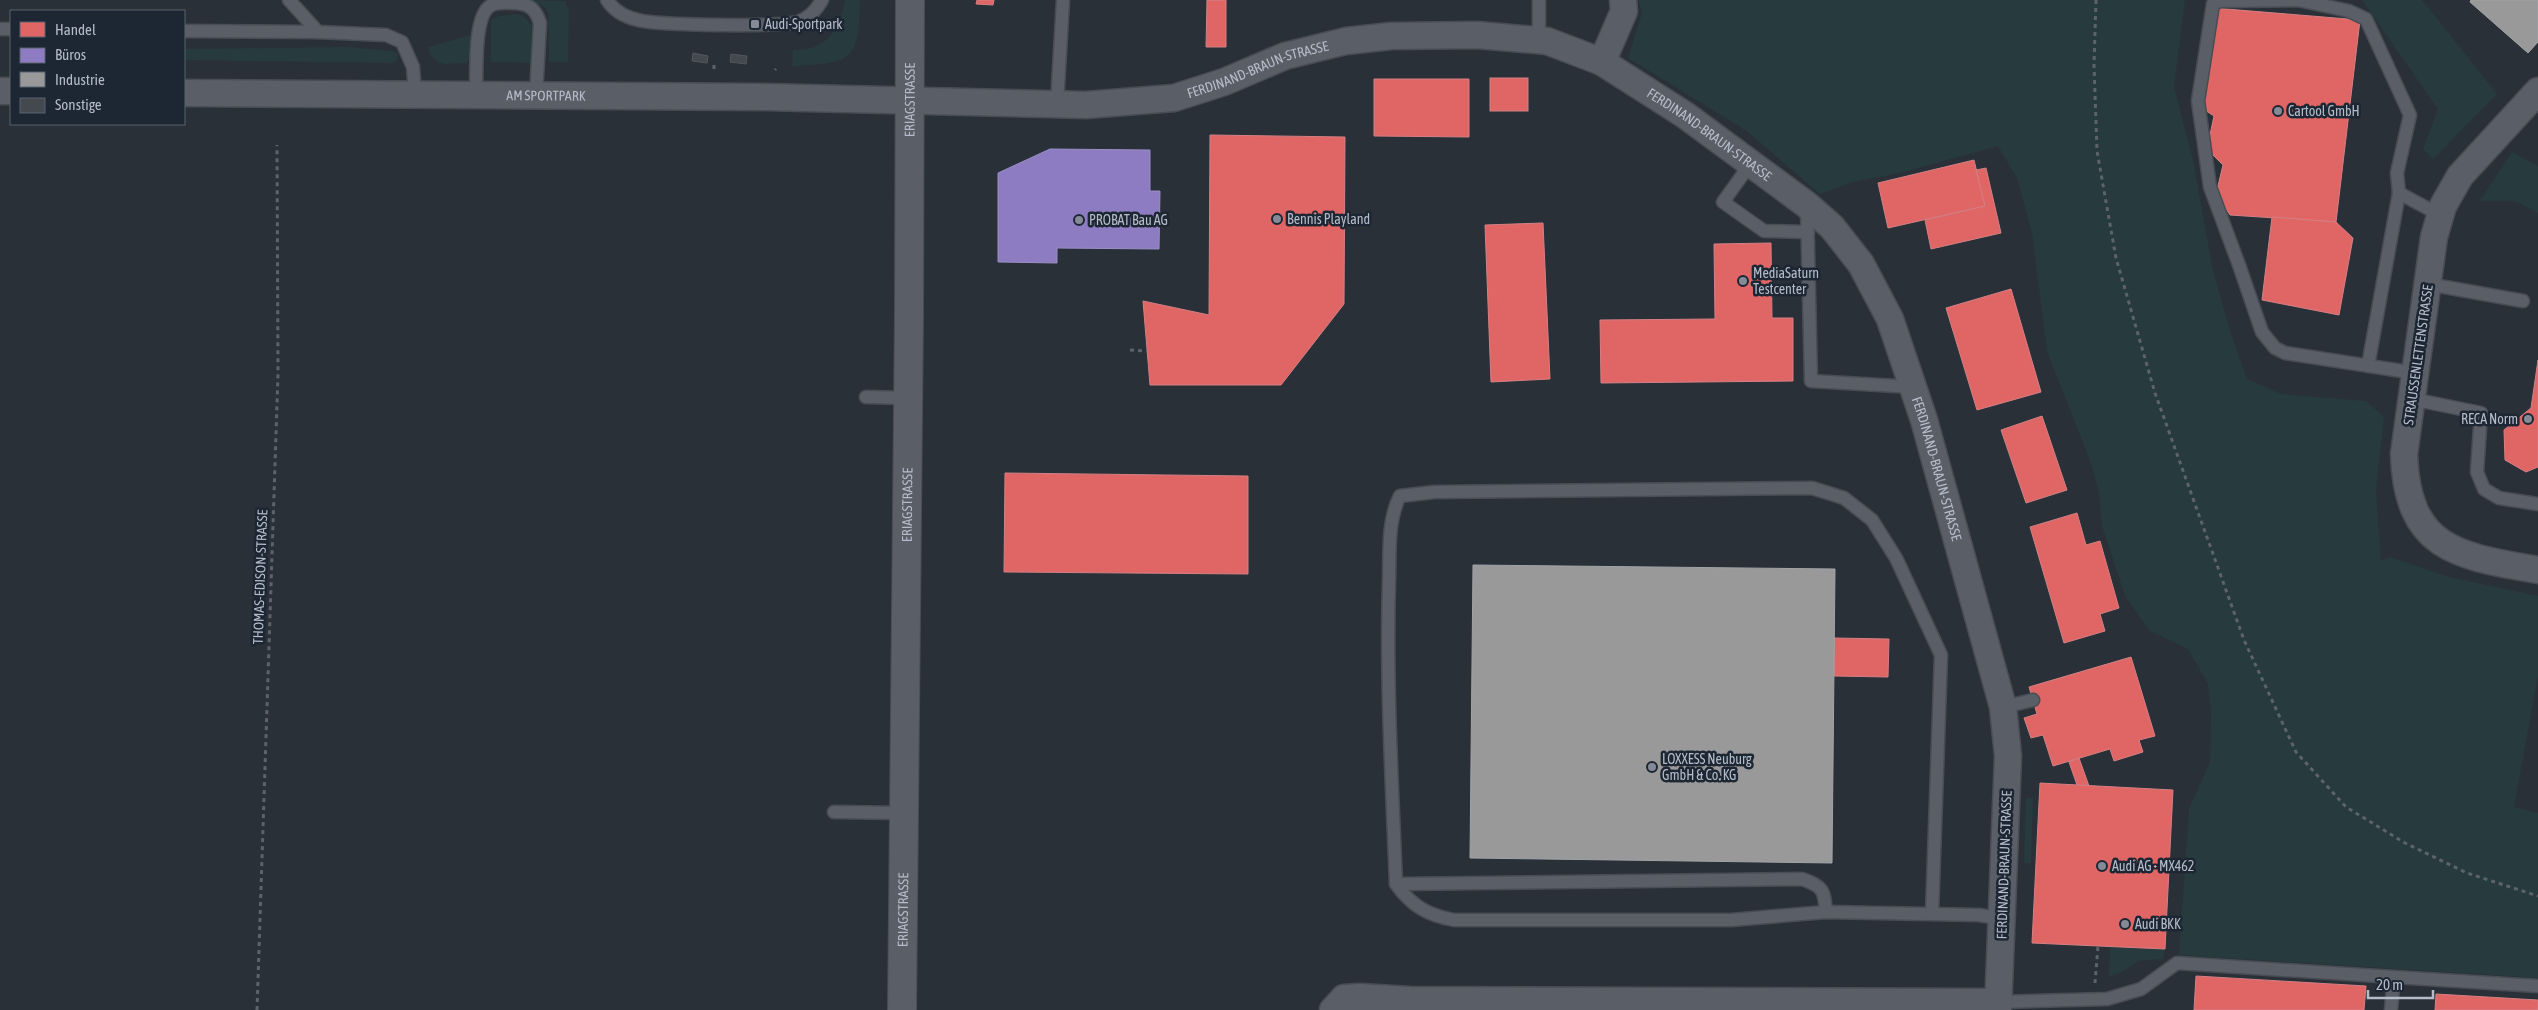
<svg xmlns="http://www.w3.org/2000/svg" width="2538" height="1010" viewBox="0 0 2538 1010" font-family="'Asap Condensed',sans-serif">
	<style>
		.green { fill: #273a3e }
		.shops { fill: #e06666; stroke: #d38084 }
		.offices { fill: #8e7cc3; stroke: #998fc5 }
		.industry { fill: #999; stroke: #a1a4a7 }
		.building { fill: #444950; stroke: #52575f }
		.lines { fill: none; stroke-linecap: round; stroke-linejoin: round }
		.service-casing { stroke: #484c53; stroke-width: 15 }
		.minor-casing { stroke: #484c53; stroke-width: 29 }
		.tertiary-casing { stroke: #484c53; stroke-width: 30 }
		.path { stroke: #5d636a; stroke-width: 3; stroke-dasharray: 4 4; stroke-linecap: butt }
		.service { stroke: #5a5e66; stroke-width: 12 }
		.minor { stroke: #5a5e66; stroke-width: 26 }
		.tertiary { stroke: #5a5e66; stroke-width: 28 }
		.poi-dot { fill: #848b96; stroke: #1d2633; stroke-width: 2 }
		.labels { text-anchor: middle; stroke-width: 5; stroke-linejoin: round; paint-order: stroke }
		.poi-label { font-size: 14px; fill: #b4bcc9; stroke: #1d2633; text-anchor: start }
		.street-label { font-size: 14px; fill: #b4bcc9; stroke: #1d2633 }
	</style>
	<rect width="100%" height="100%" fill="#2a3038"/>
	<g class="green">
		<path d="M531 0 565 1 569 11 568 62H549L548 13 546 8Z"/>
		<path d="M845 0H860C859 62 852 63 792 66L793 50C826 51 840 30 845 0Z"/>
		<path d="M1638 0H2185L2174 87 2193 160 2212 266 2230 331 2247 379 2281 394 2366 401 2384 417 2376 490 2381 561 2390 557 2449 577 2538 596V676L2514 807 2538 813V978L2179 955 2189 809 2210 762 2211 713 2208 684 2188 649 2150 631 2125 596 2102 526 2099 493 2092 466 2047 351 2032 233 2017 178 1998 146 1900 173 1853 182 1820 194 1747 131 1628 58 1642 13Z"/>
		<path d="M2362 0H2422L2497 94 2433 159 2423 149 2438 109Z"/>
		<path d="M518 14 525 17 532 26 531 63 491 62V20L499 16Z"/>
		<path d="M470 35 472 51 467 63C447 63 435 70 428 47Z"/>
		<path d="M347 47 392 51 398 54 397 60 392 63 184 60V49Z"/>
		<path d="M2512 152 2538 166V213L2515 201H2480Z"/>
		<path d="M2026 798H2033L2031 863H2024Z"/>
		<path d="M2110 947 2165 949 2163 959 2138 961 2122 972 2109 977Z"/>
	</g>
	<g class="shops">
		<path d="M977 0H994L993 5 976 4Z"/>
		<path d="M1207 0H1226V47H1206Z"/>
		<path d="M2214 8 2360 20 2336 222 2230 215 2216 194 2223 165 2207 149 2214 116 2200 107Z"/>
		<rect x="1490" y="78" width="38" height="33"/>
		<path d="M1374 79H1469V137L1374 136Z"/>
		<path d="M1210 135 1345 137 1344 304 1281 385H1150L1143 301 1209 315Z"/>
		<path d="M1974 160 1985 206 1888 228 1878 183Z"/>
		<path d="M1986 168 2001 233 1931 249 1925 220 1985 206 1976 170Z"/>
		<path d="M2272 217 2336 222 2353 238 2339 315 2262 300Z"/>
		<path d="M1543 223 1550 379 1491 382 1485 225Z"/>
		<path d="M1771 243 1772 318H1793V381L1601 383 1600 320 1715 319 1714 244Z"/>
		<path d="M2011 289 2041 392 1977 410 1946 308Z"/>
		<path d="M2538 360V467L2526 472 2505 460 2504 430 2531 408Z"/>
		<path d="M2042 416 2067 490 2026 503 2001 430Z"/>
		<path d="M1005 473 1248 476V574L1004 572Z"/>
		<path d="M2077 513 2086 545 2100 541 2119 608 2100 614 2105 631 2064 643 2030 527Z"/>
		<path d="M1834 638 1889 639 1888 677 1834 676Z"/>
		<path d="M2131 657 2155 736 2139 740 2143 752 2114 761 2110 749 2053 766 2043 735 2031 738 2024 718 2037 714 2029 687Z"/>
		<path d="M2079 758 2089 786 2077 785 2069 762Z"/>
		<path d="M2040 783 2173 790 2165 949 2032 943Z"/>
		<path d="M2196 976 2366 986 2364 1010H2194Z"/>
		<path d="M2436 994 2538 1000V1010H2435Z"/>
	</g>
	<path class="offices" d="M1050 149 1150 150V191H1160L1159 249 1057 248V263L998 262V173Z"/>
	<g class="industry">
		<path d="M2471 0H2538V42L2528 53 2470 2Z"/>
		<path d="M1473 565 1835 569 1832 863 1470 858Z"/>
	</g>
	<g class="building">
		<path d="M693 53 708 56 707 63 692 61Z"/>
		<path d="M731 54 747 56 746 64 730 62Z"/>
	</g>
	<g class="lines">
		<defs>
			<g id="service">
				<path d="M289 0 318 32 386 35 402 42 413 67 415 94"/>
				<path d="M607 0C614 11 625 17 638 20 656 25 785 28 800 21 810 17 817 9 822 0"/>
				<path d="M1539 0V41"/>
				<path d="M0 29H11"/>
				<path d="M184 31 318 32"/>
				<path d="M476 95C477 75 473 17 490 6 497 1 507 3 516 3 530 4 536 10 540 23L536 95"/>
				<path d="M1057 104 1063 0"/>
				<path d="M1751 163 1723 202 1764 231 1808 232"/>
				<path d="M1807 207 1811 381 1914 387"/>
				<path d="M2428 284 2523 301"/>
				<path d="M2368 366 2399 193"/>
				<path d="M2415 373 2285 353 2275 348 2262 332 2239 265 2210 187 2198 101 2213 4 2220 1 2298 0 2349 11 2366 19 2410 115 2397 173 2399 193 2440 215"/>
				<path d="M866 397 907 398"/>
				<path d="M2412 399 2481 413 2477 472 2484 489 2499 498 2538 504"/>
				<path d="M2003 707 2033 700"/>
				<path d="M834 812 904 813"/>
				<path d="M1396 884 1802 879C1824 887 1824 890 1826 912"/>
				<path d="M1932 914 1941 655 1896 558 1872 520 1844 498 1812 488 1434 492 1400 496C1387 521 1390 554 1389 581 1386 683 1392 783 1396 884 1412 906 1427 915 1454 920H1731L1826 912 1979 915 2003 919"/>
				<path d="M2394 977 2538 986"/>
				<path d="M1999 1002 2107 999 2141 989 2177 963 2394 977 2391 1010"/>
			</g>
			<g id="minor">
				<path d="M1602 62 1624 11 1623 0"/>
				<path d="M0 91H11"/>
				<path d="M2538 91 2460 176 2443 206 2434 237 2404 454C2407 550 2458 556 2538 570"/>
				<path id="s1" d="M184 93 765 97 1086 105 1174 98 1224 82 1285 56 1346 41 1391 36 1477 35 1547 41 1602 62 1685 115 1807 205 1832 227 1861 264 1890 319 1924 420 2003 707 2008 756 1998 1010"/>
				<path d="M1333 1010 1344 998 1360 997 1410 1000 1999 1002"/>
			</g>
			<g id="tertiary">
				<path id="s2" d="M902 1010 909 315 910 0"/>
			</g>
		</defs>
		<use href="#service" class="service-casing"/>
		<use href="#minor" class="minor-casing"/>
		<use href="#tertiary" class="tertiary-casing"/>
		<g class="path">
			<path d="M2096 0 2094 65 2097 151 2116 258 2155 393 2244 640 2296 752 2346 807 2405 843 2467 873 2538 896"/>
			<path d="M714 69V64"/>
			<path d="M775 70 776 69"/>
			<path d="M1130 350 1147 351"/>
			<path d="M2095 983 2098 946"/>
			<path d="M257 1010 278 374 277 145"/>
		</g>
		<use href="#service" class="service"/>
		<use href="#minor" class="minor"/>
		<use href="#tertiary" class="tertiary"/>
	</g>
	<g class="poi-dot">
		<rect x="750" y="19" width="10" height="10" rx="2.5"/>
		<circle cx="2278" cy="111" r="5"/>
		<circle cx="1277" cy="219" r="5"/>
		<circle cx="1079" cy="220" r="5"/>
		<circle cx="1743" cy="281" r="5"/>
		<circle cx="2528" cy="419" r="5"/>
		<circle cx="1652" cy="767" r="5"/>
		<circle cx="2102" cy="866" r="5"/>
		<circle cx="2125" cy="924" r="5"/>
	</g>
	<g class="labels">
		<g class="poi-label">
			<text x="765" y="29">Audi-Sportpark</text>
			<text x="2288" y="116">Cartool GmbH</text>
			<text x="1287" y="224">Bennis Playland</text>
			<text x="1089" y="225">PROBAT Bau AG</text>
			<text x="1753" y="278">MediaSaturn<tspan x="1753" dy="16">Testcenter</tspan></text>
			<text x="2518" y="424" text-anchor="end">RECA Norm</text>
			<text x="1662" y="764">LOXXESS Neuburg<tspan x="1662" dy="16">GmbH &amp; Co. KG</tspan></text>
			<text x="2112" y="871">Audi AG - MX462</text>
			<text x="2135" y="929">Audi BKK</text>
		</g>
		<g class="street-label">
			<text dy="5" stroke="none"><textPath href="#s1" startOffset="1079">FERDINAND-BRAUN-STRASSE</textPath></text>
			<text dy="5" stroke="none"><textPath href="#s1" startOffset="362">AM SPORTPARK</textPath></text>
			<text dy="5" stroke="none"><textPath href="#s2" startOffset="910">ERIAGSTRASSE</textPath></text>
			<text dy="5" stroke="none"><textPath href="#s1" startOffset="1562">FERDINAND-BRAUN-STRASSE</textPath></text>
			<text transform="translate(2418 355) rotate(-82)" y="5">STRAUSSENLETTENSTRASSE</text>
			<text dy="5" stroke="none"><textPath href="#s1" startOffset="1982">FERDINAND-BRAUN-STRASSE</textPath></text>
			<text dy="5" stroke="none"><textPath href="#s2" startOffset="505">ERIAGSTRASSE</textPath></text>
			<text transform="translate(260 577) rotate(-88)" y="5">THOMAS-EDISON-STRASSE</text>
			<text transform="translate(2004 865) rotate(-88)" y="5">FERDINAND-BRAUN-STRASSE</text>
			<text dy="5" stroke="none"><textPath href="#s2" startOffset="100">ERIAGSTRASSE</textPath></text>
		</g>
	</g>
	<rect x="10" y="10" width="175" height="115" fill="#1d2633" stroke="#59626f"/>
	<rect x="20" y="22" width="25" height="15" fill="#e06666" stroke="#59626f"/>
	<text x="55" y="35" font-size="15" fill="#b4bcc9">Handel</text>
	<rect x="20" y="48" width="25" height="15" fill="#8e7cc3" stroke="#59626f"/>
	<text x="55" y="60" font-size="15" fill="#b4bcc9">Büros</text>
	<rect x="20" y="72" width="25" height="15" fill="#999999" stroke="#59626f"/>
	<text x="55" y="85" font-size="15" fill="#b4bcc9">Industrie</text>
	<rect x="20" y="98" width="25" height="15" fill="#444950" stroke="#59626f"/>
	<text x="55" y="110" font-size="15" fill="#b4bcc9">Sonstige</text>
	<path d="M2368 990v8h65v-8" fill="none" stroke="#b4bcc9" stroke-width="2.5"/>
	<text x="2376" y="990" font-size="15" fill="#b4bcc9" stroke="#1d2633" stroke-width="4" paint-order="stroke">20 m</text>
</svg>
